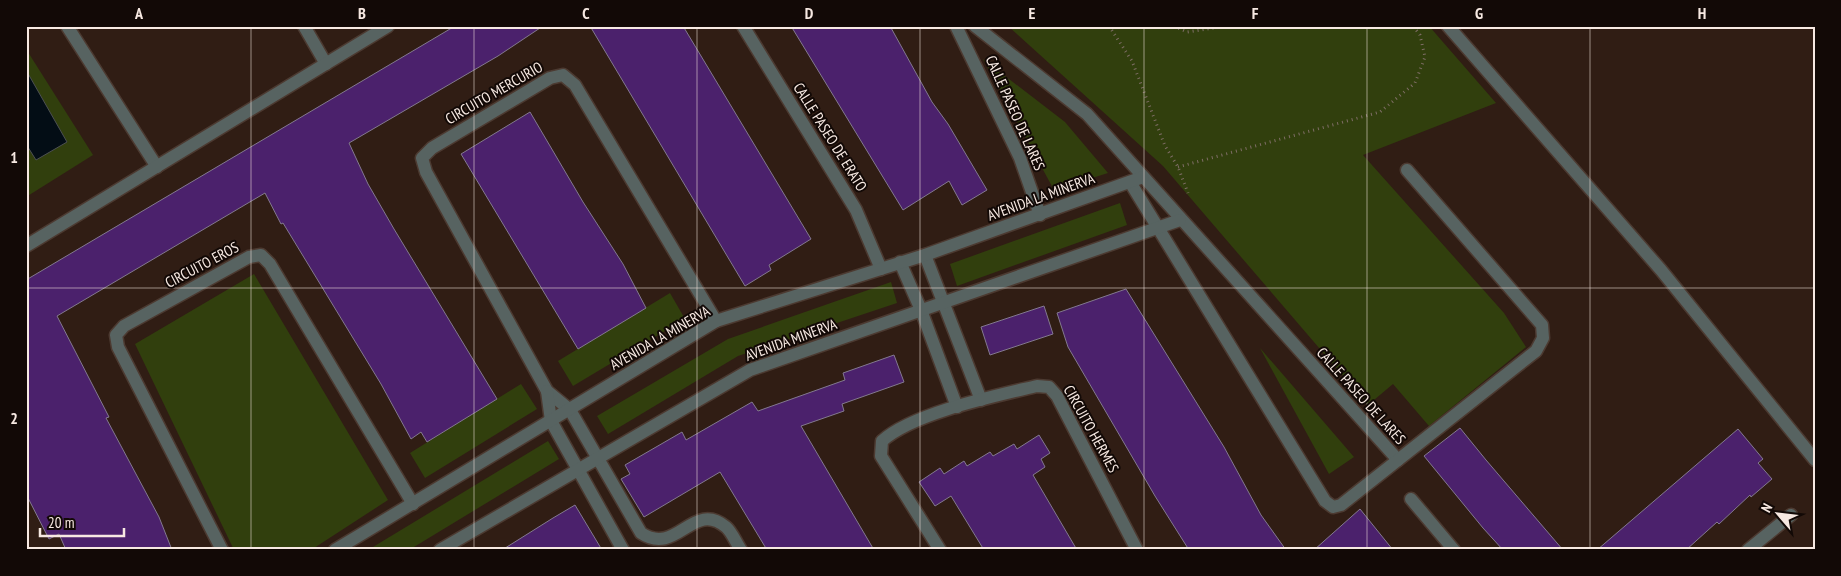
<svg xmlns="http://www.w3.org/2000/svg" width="1841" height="576" viewBox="0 0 1841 576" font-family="'PT Sans Narrow',sans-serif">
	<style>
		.green { fill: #313f0d }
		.water { fill: #030d15; stroke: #4c4f52 }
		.building { fill: #4b216c; stroke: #83798f }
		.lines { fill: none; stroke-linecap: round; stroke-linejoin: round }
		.minor-casing { stroke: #4c3a31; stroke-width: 15 }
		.path { stroke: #7f6e66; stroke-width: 3; stroke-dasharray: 1 4; stroke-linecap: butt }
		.minor { stroke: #576361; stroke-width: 12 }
		.grid { fill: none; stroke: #f7e9e2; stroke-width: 1; stroke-opacity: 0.55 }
		.labels { text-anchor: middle; stroke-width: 4; stroke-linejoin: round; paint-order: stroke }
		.street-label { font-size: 15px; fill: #f7e9e2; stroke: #120906 }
		.neatline { fill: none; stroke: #f7e9e2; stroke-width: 2 }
		.grid-label { font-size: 16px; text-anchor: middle; font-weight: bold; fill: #f7e9e2 }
	</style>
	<rect width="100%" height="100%" fill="#301d14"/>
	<g class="green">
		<path d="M1008 26H1429L1496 103 1363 155 1504 313 1526 347 1429 426 1393 384 1368 405 1163 166Z"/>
		<path d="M26 49 93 155 26 197Z"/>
		<path d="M983 59 1065 122 1108 173 1054 190Z"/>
		<path d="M1120 203 1127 225 957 286 950 264Z"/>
		<path d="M254 274 388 500 311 550H234L135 344Z"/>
		<path d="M891 282 897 303 738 356 608 434 597 416 728 339Z"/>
		<path d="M670 293 685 319 573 386 558 361Z"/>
		<path d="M1260 348 1354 457 1329 474Z"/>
		<path d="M521 384 537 409 425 478 410 453Z"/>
		<path d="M548 441 559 459 409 550H368Z"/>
	</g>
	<path class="water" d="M26 70 67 142 36 160 26 144Z"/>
	<g class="building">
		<path d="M455 26H543L498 56 349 143 368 184 394 229 497 399 427 442 421 432 411 439 381 384 283 223 281 224 265 193 57 316 109 417 106 418 159 517 172 550H66L59 534 49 539 26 494V280Z"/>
		<path d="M590 26H683L811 239 769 265 771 270 745 286Z"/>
		<path d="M791 26H890L932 102 948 124 987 190 962 205 949 181 903 210Z"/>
		<path d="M530 112 583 202 623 264 646 308 578 349 461 154Z"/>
		<path d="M1126 289 1224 447 1261 515 1286 550H1189L1155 496 1068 347 1057 313Z"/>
		<path d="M1044 306 1053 334 990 355 981 327Z"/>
		<path d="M894 355 904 382 842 404 844 411 801 426 874 550H767L720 472 644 517 621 479 630 474 625 465 682 432 686 440 752 402 758 411 845 380 843 373Z"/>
		<path d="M1460 428 1486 460 1563 550H1503L1483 528 1424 456Z"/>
		<path d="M1738 429 1763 459 1758 463 1772 479 1751 497 1750 495 1719 524 1717 522 1686 550H1597Z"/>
		<path d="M1039 435 1050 453 1041 459 1045 467 1033 475 1077 550H984L951 496 935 506 919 482 940 468 944 474 964 461 967 466 990 452 993 456 1014 444 1017 449Z"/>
		<path d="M575 505 602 550H502L553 518Z"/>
		<path d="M1360 509 1393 550H1314Z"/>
	</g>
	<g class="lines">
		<defs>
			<g id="minor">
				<path d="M67 26 157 167"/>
				<path d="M304 26 326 64"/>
				<path d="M743 26 856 210 881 269"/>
				<path d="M956 26 1020 158 1040 215"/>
				<path d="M975 26 1087 114 1398 460"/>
				<path d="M1448 26 1661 270 1815 460"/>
				<path d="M1130 182 1325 501 1333 507 1341 505 1536 351 1543 338 1542 325 1407 170"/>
				<path d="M26 246 388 26"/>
				<path d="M925 255 981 400"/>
				<path d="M900 262 921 310 957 407"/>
				<path d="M716 321 575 85 563 75 550 78 432 148 422 158 426 172 547 391 570 410 641 533C677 557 693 499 726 527 732 532 736 543 741 550"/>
				<path d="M547 391 551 421 623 550"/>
				<path d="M1411 499 1454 550"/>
				<path d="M222 550 118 347 116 335 124 326 249 257 261 255 270 264 413 504"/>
				<path d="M335 550 716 321 925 255 1143 177"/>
				<path d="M440 550 750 370 1180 220"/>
				<path d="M940 550 881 456 882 441C913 413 995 396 1037 386L1049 387 1057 396 1137 550"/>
				<path d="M1748 550 1791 515"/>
			</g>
		</defs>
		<use href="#minor" class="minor-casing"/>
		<g class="path">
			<path d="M1109 26 1132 61 1165 146 1178 167 1188 193"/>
			<path d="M1174 26 1187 32 1227 26"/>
			<path d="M1178 167 1380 112 1415 83 1425 57 1420 35 1413 26"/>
		</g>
		<use href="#minor" class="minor"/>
	</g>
	<path class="grid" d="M251 26V550M474 26V550M697 26V550M920 26V550M1144 26V550M1367 26V550M1590 26V550M26 288H1815"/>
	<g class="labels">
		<g class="street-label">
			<text transform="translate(494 93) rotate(-30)" y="5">CIRCUITO MERCURIO</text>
			<text transform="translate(1015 113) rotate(66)" y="5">CALLE PASEO DE LARES</text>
			<text transform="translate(830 137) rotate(58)" y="5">CALLE PASEO DE ERATO</text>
			<text transform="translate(1041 197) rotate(-20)" y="5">AVENIDA LA MINERVA</text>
			<text transform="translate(202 265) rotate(-28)" y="5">CIRCUITO EROS</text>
			<text transform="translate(660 338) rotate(-30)" y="5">AVENIDA LA MINERVA</text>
			<text transform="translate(791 340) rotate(-20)" y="5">AVENIDA MINERVA</text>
			<text transform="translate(1361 396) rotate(48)" y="5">CALLE PASEO DE LARES</text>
			<text transform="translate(1091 429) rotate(61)" y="5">CIRCUITO HERMES</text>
		</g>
	</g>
	<rect width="1841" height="576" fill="none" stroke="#120906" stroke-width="55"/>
	<g transform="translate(1778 514) rotate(298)" stroke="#120906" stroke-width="4" paint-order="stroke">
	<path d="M0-4L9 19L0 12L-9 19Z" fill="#f7e9e2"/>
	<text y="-8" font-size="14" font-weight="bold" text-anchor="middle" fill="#f7e9e2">N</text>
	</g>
	<path d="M40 528v8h84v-8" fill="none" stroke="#f7e9e2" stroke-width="2.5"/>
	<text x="48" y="528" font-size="15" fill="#f7e9e2" stroke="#120906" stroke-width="4" paint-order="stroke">20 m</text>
	<rect x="28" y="28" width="1786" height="520" class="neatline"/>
	<g class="grid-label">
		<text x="139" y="19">A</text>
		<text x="362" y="19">B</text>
		<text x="586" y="19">C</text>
		<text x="809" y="19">D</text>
		<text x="1032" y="19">E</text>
		<text x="1255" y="19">F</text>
		<text x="1479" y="19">G</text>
		<text x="1702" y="19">H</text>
		<text x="14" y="163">1</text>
		<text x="14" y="424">2</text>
	</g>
</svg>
